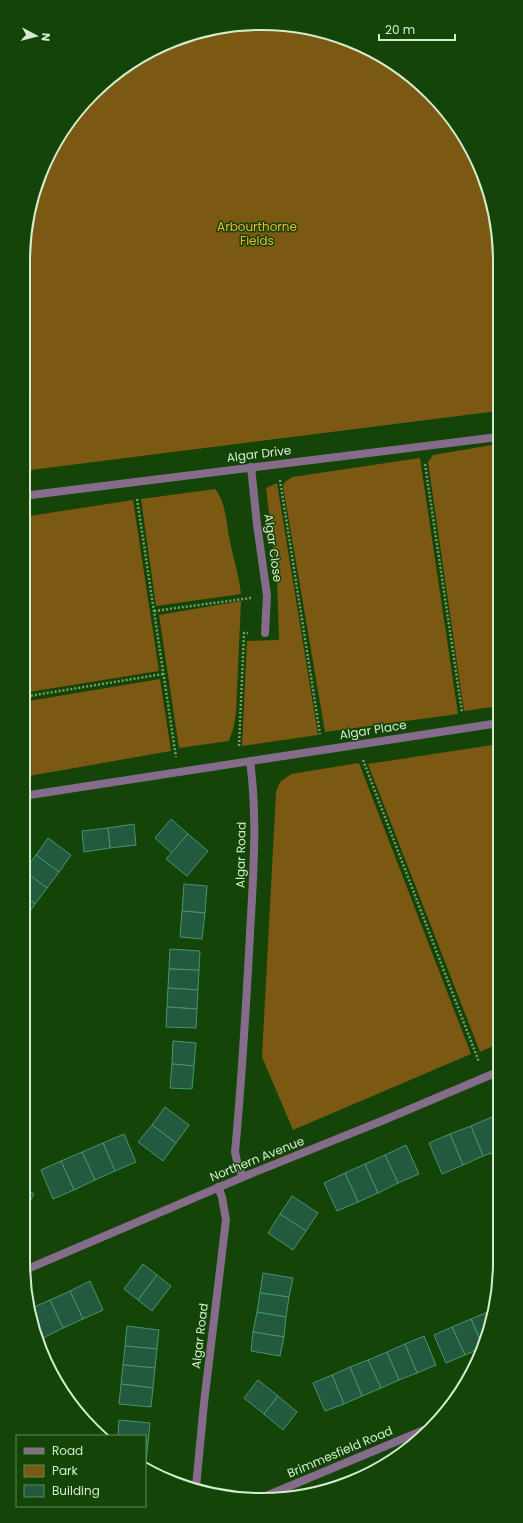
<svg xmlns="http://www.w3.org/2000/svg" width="523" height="1523" viewBox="0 0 523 1523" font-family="Poppins,sans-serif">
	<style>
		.green { fill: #7b5913 }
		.building { fill: #23593f; stroke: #44966f }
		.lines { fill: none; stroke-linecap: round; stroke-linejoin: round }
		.path { stroke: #779c6f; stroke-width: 2.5; stroke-dasharray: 2 2; stroke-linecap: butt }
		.minor { stroke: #856c8a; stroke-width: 8 }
		.labels { text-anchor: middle; stroke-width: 3; stroke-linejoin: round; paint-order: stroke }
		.park-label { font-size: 12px; fill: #f0b236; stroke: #144408 }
		.street-label { font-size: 12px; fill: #d2edcd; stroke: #144408 }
		.rim { fill: none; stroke: #d2edcd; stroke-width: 2 }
	</style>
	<rect width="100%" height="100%" fill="#144408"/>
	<g class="green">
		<path d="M230 25 323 31 381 55 441 104 476 156 498 231V411L23 471V262L31 200 72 116 142 55Z"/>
		<path d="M498 444 499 706 464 711 428 462 433 455Z"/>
		<path d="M420 458 458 714 325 732 283 486 285 482 292 477Z"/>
		<path d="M277 483 318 735 242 746 247 641 279 640 277 579 266 488Z"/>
		<path d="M215 489C227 504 226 524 230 542 234 560 239 576 241 594L156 606 141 499Z"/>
		<path d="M133 500 159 671 23 693V517Z"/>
		<path d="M241 601 236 712 234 726 229 741 179 748 159 615Z"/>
		<path d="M160 679 171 751 23 777V702Z"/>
		<path d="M499 744 500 1043 480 1052 368 764Z"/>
		<path d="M359 763 471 1054 293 1130 262 1057 276 792 280 782 291 774Z"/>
	</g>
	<g class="building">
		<path d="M171 819 188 834 172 853 155 838Z"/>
		<path d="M134 824 136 845 110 848 108 828Z"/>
		<path d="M108 828 110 848 84 852 82 831Z"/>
		<path d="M188 834 208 851 187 876 166 859Z"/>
		<path d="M48 838 71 855 59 872 36 855Z"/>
		<path d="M36 855 59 872 47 888 24 871Z"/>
		<path d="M24 871 47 888 35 904 23 895Z"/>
		<path d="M184 884 207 886 205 913 182 911Z"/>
		<path d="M23 895 35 904 23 921Z"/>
		<path d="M182 911 205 913 202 939 180 937Z"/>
		<path d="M23 939 30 940 28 962 23 961Z"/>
		<path d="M170 949 200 951 199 970 169 969Z"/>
		<path d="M23 961 28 962 27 984 23 983Z"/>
		<path d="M169 969 199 970 198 990 168 988Z"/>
		<path d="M168 988 198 990 197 1009 167 1007Z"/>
		<path d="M23 998H26L25 1020H23Z"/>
		<path d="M167 1007 197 1009 196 1028 166 1027Z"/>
		<path d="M23 1020H25L23 1039Z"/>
		<path d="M173 1041 196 1043 194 1066 172 1064Z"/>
		<path d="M172 1064 194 1066 192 1089 170 1088Z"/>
		<path d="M165 1107 189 1125 176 1143 152 1125Z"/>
		<path d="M500 1114V1137L492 1117Z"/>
		<path d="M492 1117 500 1137V1150L483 1156 471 1126Z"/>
		<path d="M152 1125 176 1143 163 1161 138 1142Z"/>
		<path d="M471 1126 483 1156 463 1165 450 1134Z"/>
		<path d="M124 1134 136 1162 115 1171 103 1143Z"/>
		<path d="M450 1134 463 1165 442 1174 429 1143Z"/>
		<path d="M103 1143 115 1171 95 1180 82 1152Z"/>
		<path d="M406 1145 419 1174 398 1183 385 1155Z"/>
		<path d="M82 1152 95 1180 74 1190 61 1161Z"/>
		<path d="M385 1155 398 1183 378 1193 365 1164Z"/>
		<path d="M61 1161 74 1190 53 1199 41 1170Z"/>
		<path d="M365 1164 378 1193 358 1202 345 1173Z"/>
		<path d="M345 1173 358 1202 337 1211 324 1183Z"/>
		<path d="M23 1187 34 1194 23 1214Z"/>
		<path d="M292 1196 318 1213 306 1231 280 1214Z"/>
		<path d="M280 1214 306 1231 293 1250 268 1233Z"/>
		<path d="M143 1264 157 1275 138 1300 124 1289Z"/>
		<path d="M263 1273 293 1278 289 1297 260 1293Z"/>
		<path d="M157 1275 171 1286 152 1311 138 1300Z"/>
		<path d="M90 1281 103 1310 83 1319 70 1291Z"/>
		<path d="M70 1291 83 1319 63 1328 50 1300Z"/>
		<path d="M260 1293 289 1297 286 1317 257 1312Z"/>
		<path d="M50 1300 63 1328 43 1338 34 1318 32 1308Z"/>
		<path d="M494 1309 493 1318 490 1311Z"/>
		<path d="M490 1311 493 1318 492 1323 482 1345 471 1319Z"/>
		<path d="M257 1312 286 1317 284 1337 253 1332Z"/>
		<path d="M34 1318 43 1338 39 1340Z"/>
		<path d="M471 1319 482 1345 481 1348 465 1355 452 1327Z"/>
		<path d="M127 1326 159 1330 157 1349 125 1346Z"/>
		<path d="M452 1327 465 1355 446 1363 434 1335Z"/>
		<path d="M253 1332 284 1337 280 1356 251 1351Z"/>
		<path d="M424 1336 436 1365 417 1373 405 1344Z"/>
		<path d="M405 1344 417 1373 399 1380 387 1352Z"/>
		<path d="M125 1346 157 1349 155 1368 123 1365Z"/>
		<path d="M387 1352 399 1380 381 1388 368 1360Z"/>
		<path d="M368 1360 381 1388 362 1396 350 1367Z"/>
		<path d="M123 1365 155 1368 153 1388 121 1384Z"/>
		<path d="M350 1367 362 1396 344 1404 332 1375Z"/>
		<path d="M332 1375 344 1404 325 1411 313 1383Z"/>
		<path d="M258 1380 278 1396 264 1414 244 1398Z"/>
		<path d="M121 1384 153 1388 151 1407 119 1404Z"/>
		<path d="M278 1396 297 1412 283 1430 264 1414Z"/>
		<path d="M119 1420 150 1423 148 1443H145V1436H118Z"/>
		<path d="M145 1443H148L146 1463H145Z"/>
	</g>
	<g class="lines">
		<g class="path">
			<path d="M425 464 462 712"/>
			<path d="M280 480 320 734"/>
			<path d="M137 499 176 757"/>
			<path d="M154 611 251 598"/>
			<path d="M23 697 163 674"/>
			<path d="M239 746 244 633H248"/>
			<path d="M363 760 479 1062"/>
		</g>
		<g class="minor">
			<path d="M251 467 257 524 267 596 265 633"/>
			<path d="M23 496 498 437"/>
			<path d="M23 796 499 723"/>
			<path d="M243 1177 238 1166 235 1152C242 1080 246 1007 250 934 253 877 258 818 250 761"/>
			<path d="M25 1270 243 1177 384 1120 500 1071"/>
			<path d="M196 1487 204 1403 226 1220 222 1197 218 1187"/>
			<path d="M266 1496 424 1430"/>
		</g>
	</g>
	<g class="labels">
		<g class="park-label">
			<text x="257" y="231">Arbourthorne<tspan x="257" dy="14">Fields</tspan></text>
		</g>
		<g class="street-label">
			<text transform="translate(259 454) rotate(-7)" y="4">Algar Drive</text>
			<text transform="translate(273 548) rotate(82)" y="4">Algar Close</text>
			<text transform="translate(373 730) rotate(-9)" y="4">Algar Place</text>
			<text transform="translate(241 855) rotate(-89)" y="4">Algar Road</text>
			<text transform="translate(257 1159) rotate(-22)" y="4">Northern Avenue</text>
			<text transform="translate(200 1336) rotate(-83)" y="4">Algar Road</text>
			<text transform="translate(340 1452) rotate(-23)" y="4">Brimmesfield Road</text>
		</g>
	</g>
	<path d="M0 0H523V1523H0ZM261 30H262A231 231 0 0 1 493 261V1262A231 231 0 0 1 262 1493H261A231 231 0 0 1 30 1262V261A231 231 0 0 1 261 30Z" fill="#144408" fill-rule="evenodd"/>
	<path class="rim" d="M261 30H262A231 231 0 0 1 493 261V1262A231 231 0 0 1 262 1493H261A231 231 0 0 1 30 1262V261A231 231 0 0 1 261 30Z"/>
	<rect x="16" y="1435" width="130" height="72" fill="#144408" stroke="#608857"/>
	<rect x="24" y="1448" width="20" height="6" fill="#856c8a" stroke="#608857"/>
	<text x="52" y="1455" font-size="12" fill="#d2edcd">Road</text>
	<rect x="24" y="1465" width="20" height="12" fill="#7b5913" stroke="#608857"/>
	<text x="52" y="1475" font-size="12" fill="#d2edcd">Park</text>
	<rect x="24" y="1485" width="20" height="12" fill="#23593f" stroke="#608857"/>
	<text x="52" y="1495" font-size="12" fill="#d2edcd">Building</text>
	<g transform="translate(36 36) rotate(97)" stroke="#144408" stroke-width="3" paint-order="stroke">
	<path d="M0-3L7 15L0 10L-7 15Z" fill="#d2edcd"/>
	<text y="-6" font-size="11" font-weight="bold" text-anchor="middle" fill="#d2edcd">N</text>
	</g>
	<path d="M379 34v6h76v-6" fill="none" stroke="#d2edcd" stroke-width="2"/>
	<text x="385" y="34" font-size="12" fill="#d2edcd" stroke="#144408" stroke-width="3" paint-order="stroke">20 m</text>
</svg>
